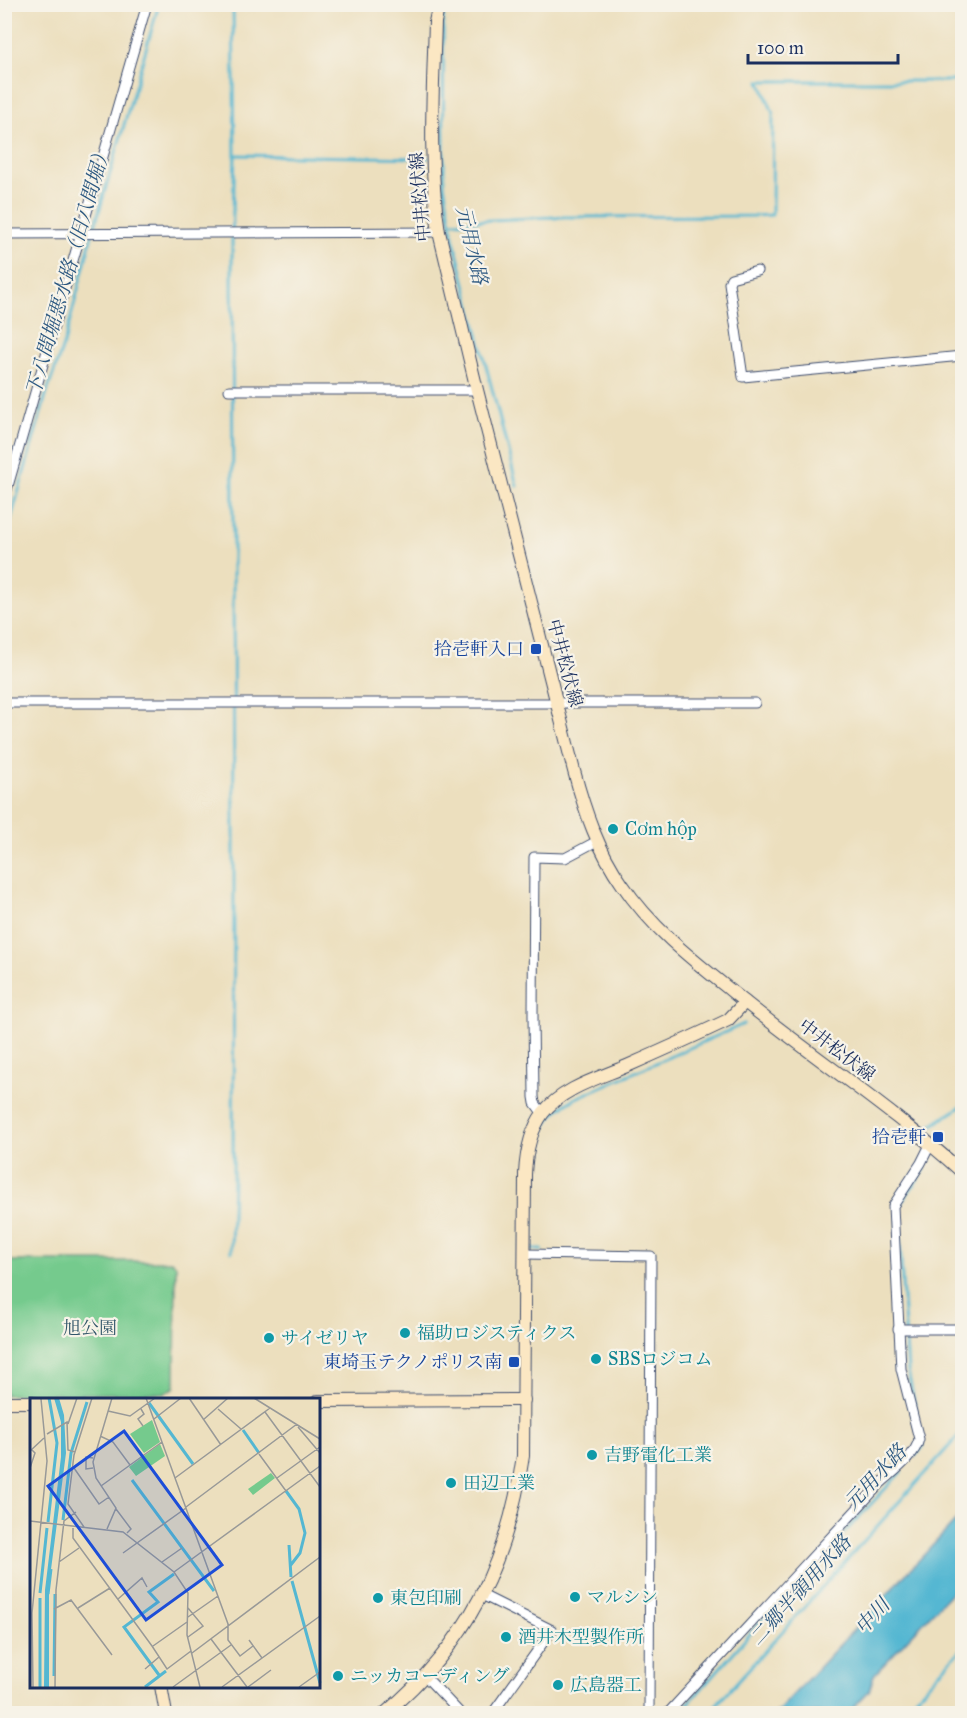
<svg xmlns="http://www.w3.org/2000/svg" width="967" height="1718" viewBox="0 0 967 1718" font-family="'IM FELL Great Primer','Noto Serif JP',serif">
	<style>
		.green { fill: #75ca8d; stroke: #487c76; stroke-width: 1.5 }
		.water { fill: #54b7d2; stroke: #387398; stroke-width: 1.5 }
		.lines { fill: none; stroke-linecap: round; stroke-linejoin: round }
		.stream { stroke: #54b7d2; stroke-width: 3 }
		.street-casing { stroke: #3a496c; stroke-width: 11 }
		.secondary-casing { stroke: #3a496c; stroke-width: 14 }
		.street { stroke: #fff; stroke-width: 9 }
		.secondary { stroke: #fbe7c3; stroke-width: 12 }
		.transit-dot { fill: #1a4fb4; stroke: #f7f3e8; stroke-width: 2 }
		.culture-dot { fill: #0f9aa8; stroke: #f7f3e8; stroke-width: 2 }
		.labels { text-anchor: middle; stroke-width: 4.5; stroke-linejoin: round; paint-order: stroke }
		.street-label { font-size: 18px; fill: #1b2f5e; stroke: #f7f3e8 }
		.transit-label { font-size: 18px; fill: #164399; stroke: #f7f3e8; text-anchor: end }
		.culture-label { font-size: 18px; fill: #0d838f; stroke: #f7f3e8; text-anchor: start }
		.park-label { font-size: 18px; fill: #32566a; stroke: #f7f3e8 }
		.water-label { font-size: 20px; font-style: italic; fill: #2c5881; stroke: #f7f3e8 }
		.inset-river { fill: none; stroke: #54b7d2; stroke-width: 3 }
		.inset-road { fill: none; stroke: #989998; stroke-width: 1.5 }
		.view { fill: #1d4ed8; fill-opacity: 0.15; stroke: #1d4ed8; stroke-width: 3 }
		.inset-edge { fill: none; stroke: #1b2f5e; stroke-width: 3 }
	</style>
	<rect width="100%" height="100%" fill="#f7f3e8"/>
	<filter id="ink" filterUnits="userSpaceOnUse"><feTurbulence type="fractalNoise" baseFrequency=".0167" numOctaves="2"/><feDisplacementMap in="SourceGraphic" scale="12" xChannelSelector="R" yChannelSelector="G"/><feConvolveMatrix kernelMatrix="1 2 1 2 8 2 1 2 1" color-interpolation-filters="sRGB"/></filter>
	<filter id="wash" filterUnits="userSpaceOnUse"><feTurbulence type="fractalNoise" baseFrequency=".008" numOctaves="4" result="noise"/><feDisplacementMap in="SourceGraphic" scale="24" xChannelSelector="R" yChannelSelector="G"/><feGaussianBlur stdDeviation="1.35" result="paint"/><feColorMatrix in="noise" values="0 0 0 0 0 0 0 0 0 0 0 0 0 0 0 0 0 1.4 0 .05"/><feComposite in="paint" operator="in"/></filter>
	<g filter="url(#wash)">
		<rect width="100%" height="100%" fill="#ecdfbe"/>
		<path class="green" d="M4 1261H171L176 1265 175 1387 164 1393 5 1395Z"/>
		<path class="water" d="M962 1514V1581L874 1675 869 1691 848 1713H776Z"/>
		<g class="lines">
			<g class="stream">
				<path d="M446 4 443 18 444 185 454 241 517 486"/>
				<path d="M235 155 428 158"/>
				<path d="M454 222 552 217 555 218 560 217 753 216 772 215 773 113 760 81H962"/>
				<path d="M4 543 46 395 65 340 91 239 159 4"/>
				<path d="M928 1128 962 1106"/>
				<path d="M531 1185C532 1159 536 1129 558 1110 562 1106 569 1103 574 1099L744 1024"/>
				<path d="M531 1204V1249L542 1250"/>
				<path d="M231 1252 233 1177 234 862 232 238 235 155 233 4"/>
				<path d="M916 1412 908 1371 903 1297 898 1207 925 1169"/>
				<path d="M915 1456 923 1447 922 1439"/>
				<path d="M936 1700 949 1714"/>
				<path d="M679 1714 757 1626 901 1472"/>
				<path d="M708 1714 962 1432"/>
				<path d="M901 1714 962 1648"/>
			</g>
		</g>
	</g>
	<g filter="url(#ink)">
		<g class="lines">
			<defs>
				<g id="street">
					<path d="M4 234 439 232"/>
					<path d="M757 271 731 278 729 283 743 377 962 356"/>
					<path d="M229 390H477"/>
					<path d="M4 500 147 4"/>
					<path d="M4 703H755"/>
					<path d="M543 1114 535 1103 534 1097 533 1015 534 857 565 858 597 841"/>
					<path d="M525 1254 651 1256 649 1714"/>
					<path d="M898 1329H962"/>
					<path d="M482 1595 552 1630 492 1714"/>
					<path d="M425 1676 461 1714"/>
					<path d="M667 1714 880 1484C893 1472 915 1457 919 1439L901 1369 893 1206 921 1163 930 1145"/>
				</g>
				<g id="secondary">
					<path d="M439 4 435 22C433 91 428 163 439 232L477 390 574 771C585 812 598 850 622 884 651 927 689 957 729 989 805 1052 889 1106 962 1172"/>
					<path d="M318 1401 524 1400"/>
					<path d="M4 1402H32"/>
					<path d="M161 1686 166 1714"/>
					<path d="M384 1714C469 1643 507 1563 523 1456L525 1174C526 1153 530 1131 543 1113 562 1088 599 1078 627 1066 661 1051 695 1036 728 1020L745 1002"/>
				</g>
			</defs>
			<use href="#street" class="street-casing"/>
			<use href="#secondary" class="secondary-casing"/>
			<use href="#street" class="street"/>
			<use href="#secondary" class="secondary"/>
		</g>
	</g>
	<g class="transit-dot">
		<rect x="530" y="643" width="12" height="12" rx="3"/>
		<rect x="932" y="1131" width="12" height="12" rx="3"/>
		<rect x="508" y="1356" width="12" height="12" rx="3"/>
	</g>
	<g class="culture-dot">
		<circle cx="613" cy="829" r="6"/>
		<circle cx="405" cy="1333" r="6"/>
		<circle cx="269" cy="1338" r="6"/>
		<circle cx="596" cy="1359" r="6"/>
		<circle cx="592" cy="1455" r="6"/>
		<circle cx="451" cy="1483" r="6"/>
		<circle cx="575" cy="1597" r="6"/>
		<circle cx="378" cy="1598" r="6"/>
		<circle cx="506" cy="1637" r="6"/>
		<circle cx="338" cy="1676" r="6"/>
		<circle cx="558" cy="1685" r="6"/>
	</g>
	<g class="labels">
		<g class="street-label">
			<text transform="translate(420 197) rotate(-95)" y="6">中井松伏線</text>
			<text transform="translate(565 663) rotate(75)" y="6">中井松伏線</text>
			<text transform="translate(837 1050) rotate(37)" y="6">中井松伏線</text>
		</g>
		<g class="transit-label">
			<text x="524" y="655">拾壱軒入口</text>
			<text x="926" y="1143">拾壱軒</text>
			<text x="502" y="1368">東埼玉テクノポリス南</text>
		</g>
		<g class="culture-label">
			<text x="625" y="835">Cơm hộp</text>
			<text x="417" y="1339">福助ロジスティクス</text>
			<text x="281" y="1344">サイゼリヤ</text>
			<text x="608" y="1365">SBSロジコム</text>
			<text x="604" y="1461">吉野電化工業</text>
			<text x="463" y="1489">田辺工業</text>
			<text x="587" y="1603">マルシン</text>
			<text x="390" y="1604">東包印刷</text>
			<text x="518" y="1643">酒井木型製作所</text>
			<text x="350" y="1682">ニッカコーディング</text>
			<text x="570" y="1691">広島器工</text>
		</g>
		<g class="park-label">
			<text x="90" y="1334">旭公園</text>
		</g>
		<g class="water-label">
			<text transform="translate(472 245) rotate(77)" y="7">元用水路</text>
			<text transform="translate(68 270) rotate(-74)" y="7">下八間堀悪水路（旧八間堀）</text>
			<text transform="translate(875 1477) rotate(-47)" y="7">元用水路</text>
			<text transform="translate(800 1590) rotate(-48)" y="7">二郷半領用水路</text>
			<text transform="translate(872 1616) rotate(-48)" y="7">中川</text>
		</g>
	</g>
	<g transform="translate(30 1398)">
		<rect width="290" height="290" fill="#ecdfbe"/>
		<path d="M122 22 130 44 114 55 100 36ZM130 46 135 58 106 78 99 69ZM241 75 245 80 223 97 218 91Z" fill="#75ca8d"/>
		<path d="M24 0H29L34 17 36 55 19 187V289H14L15 192 31 59V24Z" fill="#54b7d2"/>
		<path class="inset-river" d="M119 5 163 66M213 32 229 55M102 82 184 193M256 93 269 111 275 135 270 155 260 168M33 122 41 55 57 4M18 124 27 45 19 0M259 147 261 179M262 183 290 285M10 195 17 130M18 196 21 171M10 200V289M129 277 94 229 128 204 119 194 144 176M24 278 25 196M115 289 136 273"/>
		<path class="inset-road" d="M116 0 198 226V242L210 258 223 248M159 0 191 47M224 0 290 41M111 11 114 16 108 21 113 28M188 11 211 31M78 13 100 18 125 0M235 14 290 89M124 21 151 0M173 22 198 0M38 26 47 0M268 29 290 55M17 36 37 24 38 52 45 54M70 38 83 44 100 67M0 53 14 40M229 56 256 93M63 60 56 59V71L63 70M0 70 5 55 2 52M44 70 69 106 79 99M145 80 240 10M247 80 290 49M71 88 132 44M156 109 267 26M86 111 101 131 97 135M0 123 93 134 144 174 158 195 157 237 170 289M54 129 38 106 44 57 62 0M43 130V140L122 248M77 131 86 110 66 80 63 64 82 0M93 155 156 110M29 164 49 150M132 164 152 150M144 174 290 68M88 201 112 180 117 189M48 210 80 190M24 211 41 202 82 257M158 219 188 198M158 239 173 228 158 210M181 241 217 289M219 242 232 260M122 248 137 271 161 253M123 248 157 224M162 255 290 159M115 271 129 259M3 289 2 215 17 63 11 1M25 289 26 192 34 123 46 114M143 289 201 247M192 289 290 218M218 289 241 272M269 289 290 274"/>
		<path class="view" d="M94 33 192 167 116 222 18 88Z"/>
		<rect width="290" height="290" class="inset-edge"/>
	</g>
	<rect width="967" height="1718" fill="none" stroke="#f7f3e8" stroke-width="24"/>
	<path d="M748 54v9h150v-9" fill="none" stroke="#1b2f5e" stroke-width="3"/>
	<text x="757" y="54" font-size="18" fill="#1b2f5e" stroke="#f7f3e8" stroke-width="4.5" paint-order="stroke">100 m</text>
</svg>
